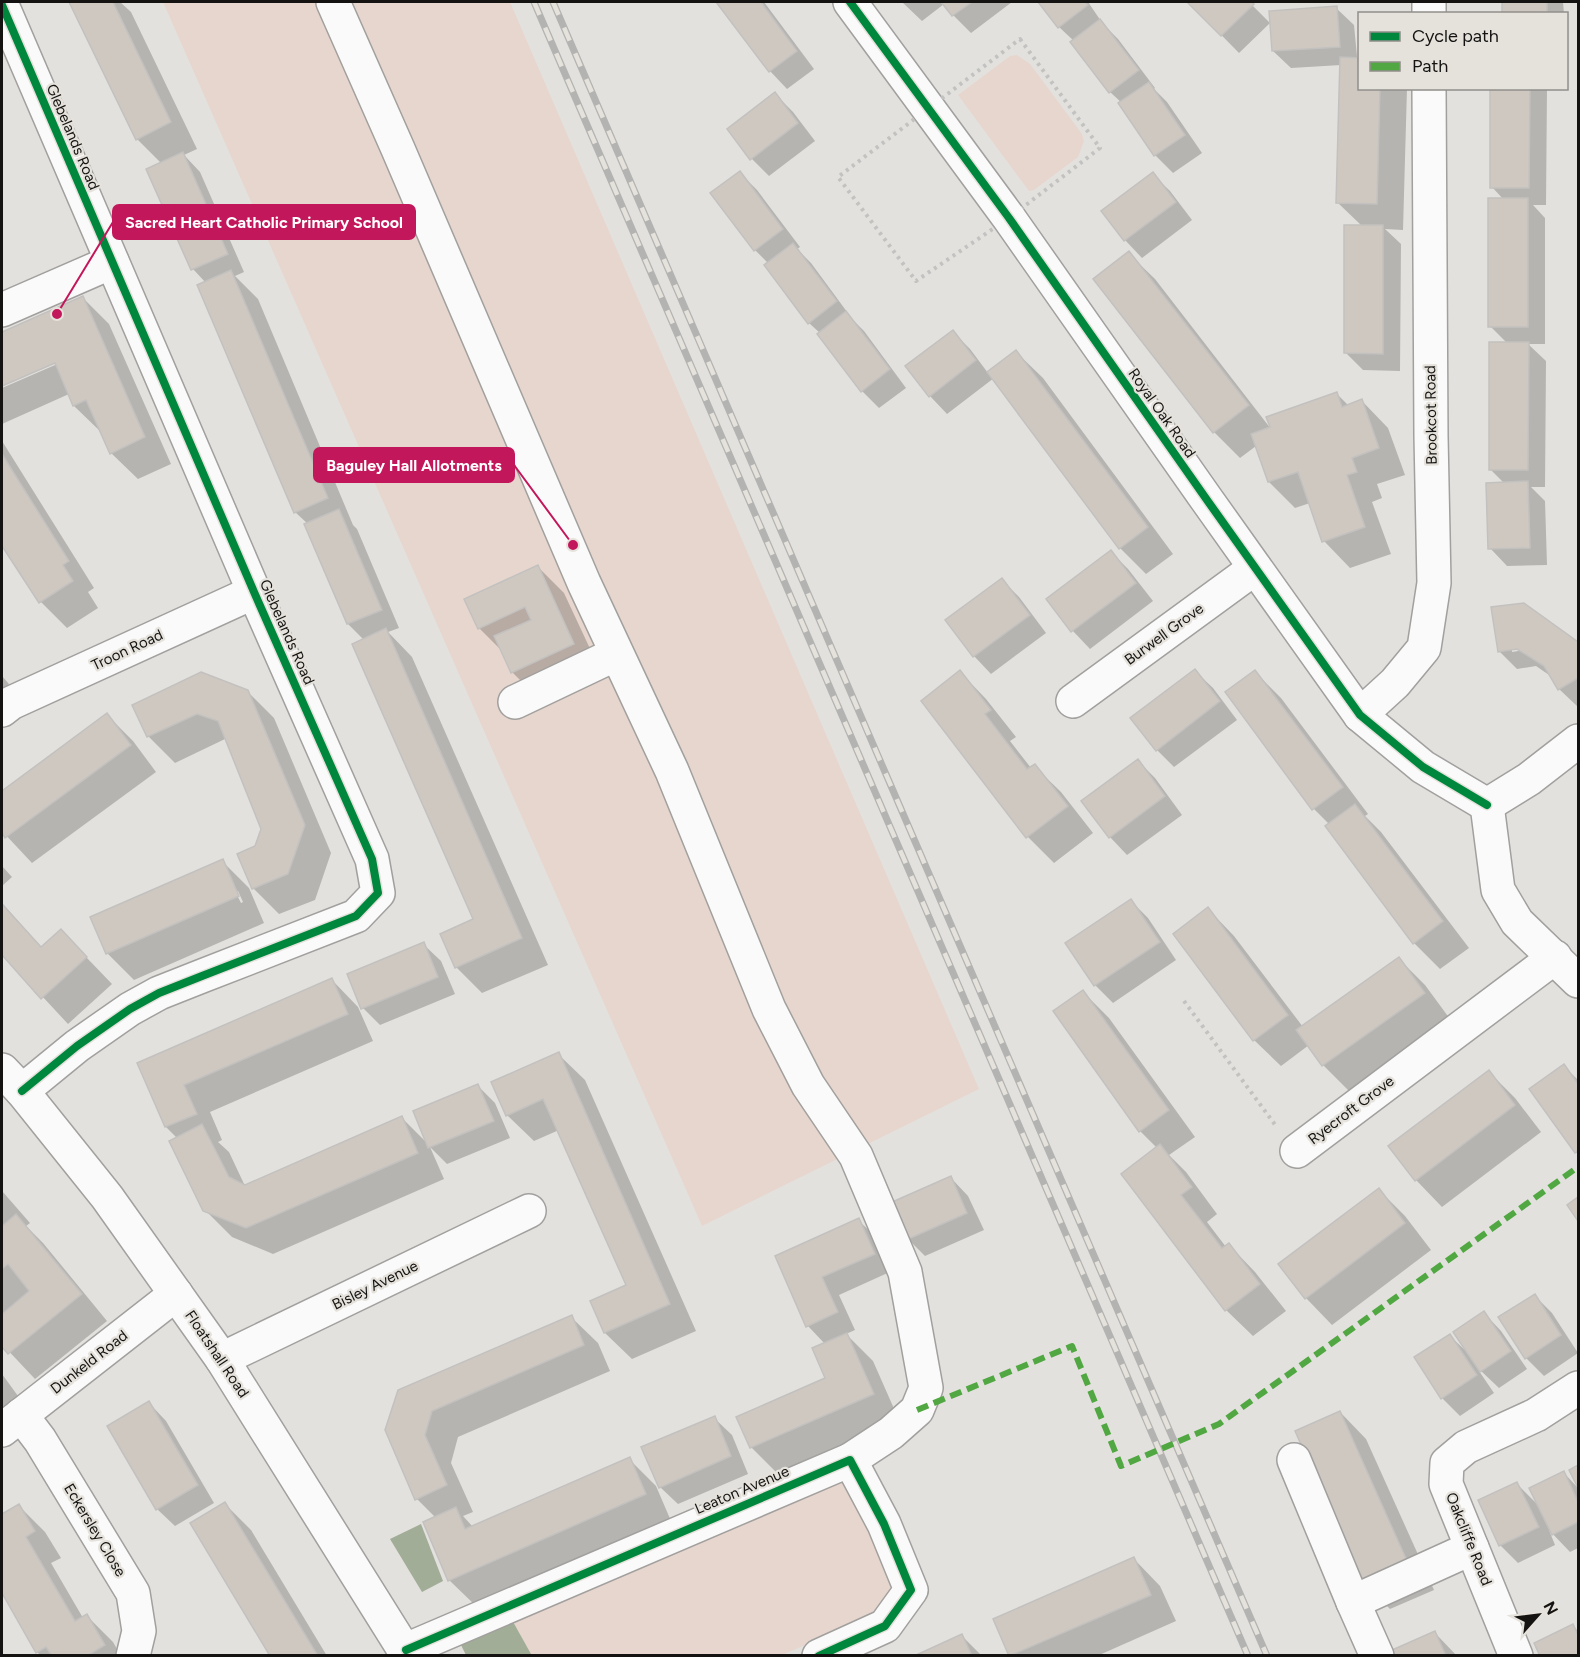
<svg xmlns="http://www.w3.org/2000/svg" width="1580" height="1657" viewBox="0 0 1580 1657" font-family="Figtree,sans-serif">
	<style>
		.green { fill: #e7d6cd }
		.water { fill: #a1ad97 }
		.shadow { fill: #0003; fill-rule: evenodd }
		.building { fill: #cec8c1; stroke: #c3c1bf; stroke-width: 1.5 }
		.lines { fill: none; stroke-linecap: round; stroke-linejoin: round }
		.minor-casing { stroke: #a1a09e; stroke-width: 36 }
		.path { stroke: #c2c2c1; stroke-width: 4; stroke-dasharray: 3 4.5; stroke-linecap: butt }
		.minor { stroke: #fbfafa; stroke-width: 33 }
		.rail-casing { stroke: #b3b3b2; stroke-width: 7 }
		.rail { stroke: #e5e2dc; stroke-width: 4.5; stroke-dasharray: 14; stroke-linecap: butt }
		.quiet { stroke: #51a842; stroke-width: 6; stroke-dasharray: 12 6; stroke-linecap: butt }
		.cycleway-casing { stroke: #e5e2dc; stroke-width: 11 }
		.cycleway { stroke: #00873e; stroke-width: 8 }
		.labels { text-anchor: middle; stroke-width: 4.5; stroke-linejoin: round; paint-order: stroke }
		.street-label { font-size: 15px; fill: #141311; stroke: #e5e2dc }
		.leader { fill: none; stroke: #c2185b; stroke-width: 2 }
		.callout-dot { fill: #c2185b; stroke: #e5e2dc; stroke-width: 2 }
		.callout { fill: #c2185b; stroke: #c2185b; stroke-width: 2 }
		.callout-label { font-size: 16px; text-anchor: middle; font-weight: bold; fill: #fff }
	</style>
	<rect width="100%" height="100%" fill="#e3e1de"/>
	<g class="green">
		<path d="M163 2H510L979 1089 702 1226Z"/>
		<path d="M1017 55 1030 64 1082 134 1084 141 1078 157 1034 190 1029 191 958 95 1010 56Z"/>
		<path d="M856 1471 901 1604 782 1655H466L453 1630Z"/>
	</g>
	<g class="water">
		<path d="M421 1524 443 1581 422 1592 390 1539Z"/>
		<path d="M512 1620 531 1654 466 1655 460 1643Z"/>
	</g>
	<g class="shadow">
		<path d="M71 2H120L131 12 197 149 184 155 200 172 244 272 235 276 258 299 353 525 357 529 399 628 388 632 412 657 548 965 482 993 456 967 475 920 364 640 348 624 306 525 308 524 295 512 206 283 193 269 162 164 137 139Z"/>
		<path d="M718 2H764L814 69 787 89 770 71Z"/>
		<path d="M902 2H1012L971 33 953 15 944 4 922 21Z"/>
		<path d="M1040 2H1088L1103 24 1118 39 1155 88 1154 89 1167 102 1202 153 1173 173 1155 155 1122 103 1110 92 1074 41 1059 27Z"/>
		<path d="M1189 2H1249L1270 23 1239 53Z"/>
		<path d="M1503 2H1563L1564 14H1503Z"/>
		<path d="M1336 8 1354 25 1360 88H1407L1403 230 1385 229 1401 244 1400 371 1363 370 1345 352 1362 226 1337 202 1341 65 1291 68 1273 51Z"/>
		<path d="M1492 88H1547L1546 205H1533L1545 218V344H1528L1546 361 1545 487H1531L1545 501 1547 565 1507 566 1490 548 1504 483 1490 469 1507 343 1490 326 1504 200 1492 187Z"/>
		<path d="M775 94 793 112 815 141 769 176 752 159Z"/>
		<path d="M740 173 757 190 800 247 797 249 811 263 853 320 864 331 906 388 879 408 862 391 820 333 809 323 769 264 755 250 712 194Z"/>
		<path d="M1152 174 1170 191 1192 220 1142 258 1125 240Z"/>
		<path d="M1128 253 1155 279 1271 429 1337 394 1349 406 1362 401 1388 428 1405 475 1377 484 1382 498 1372 502 1391 554 1350 568 1324 541 1310 503 1295 508 1269 482 1256 446 1240 458 1214 432Z"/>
		<path d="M82 297 109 324 171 464 138 479 111 453 101 432 74 406 69 394 2 424V388L62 362 61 359 2 385V333Z"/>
		<path d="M953 332 970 349 988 373 1016 352 1043 378 1173 554 1146 574 1120 548 994 378 947 414 930 396Z"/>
		<path d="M2 441 94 588 88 592 98 608 67 628 41 602 2 543Z"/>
		<path d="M1111 552 1128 569 1153 601 1090 649 1073 631 1048 600Z"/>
		<path d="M538 567 564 593 600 670 538 698 512 672 503 652 479 628Z"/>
		<path d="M1002 580 1019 597 1046 633 991 674 974 656Z"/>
		<path d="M1523 604 1578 644V705L1577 706 1559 689 1552 677 1536 666 1517 669 1499 651ZM1524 647V650L1512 652V649Z"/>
		<path d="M1195 671 1213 688 1237 720 1174 767 1157 750Z"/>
		<path d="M960 672 986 699 1016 737 1010 741 1031 768 1034 766 1061 792 1093 833 1054 863 1028 837Z"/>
		<path d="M1255 672 1281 698 1368 814 1365 816 1381 832 1469 948 1440 969 1414 943 1330 825 1314 809Z"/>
		<path d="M2 676 9 684 2 692Z"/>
		<path d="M247 691 274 718 331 853 315 900 279 914 253 888 257 847 263 829 227 740 225 739 175 763 149 737 134 706Z"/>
		<path d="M107 715 133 741 156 772 32 863 2 831V793Z"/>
		<path d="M1138 761 1155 778 1182 815 1127 855 1110 837 1083 801Z"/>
		<path d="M222 861 249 888 264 923 134 980 107 953ZM235 891H238L243 902 241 903Z"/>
		<path d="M2 866 12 877 2 886Z"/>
		<path d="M1131 901 1148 918 1176 960 1113 1003 1095 985 1067 944Z"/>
		<path d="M2 903 42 948 61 931 112 984 68 1024 2 953Z"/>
		<path d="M1208 909 1234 936 1303 1027 1399 959 1425 985 1450 1019 1349 1091 1323 1065 1309 1045 1281 1066 1254 1040 1175 934Z"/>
		<path d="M423 944 441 961 455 994 380 1025 363 1008Z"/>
		<path d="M332 980 358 1007 373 1041 210 1112 222 1140 218 1142 229 1152 245 1186 402 1118 428 1144 478 1086 495 1103 510 1138 447 1164 430 1147 444 1179 273 1254 232 1237 205 1210 177 1138 166 1127 139 1064Z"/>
		<path d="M1083 992 1109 1018 1195 1137 1169 1155 1186 1172 1217 1214 1207 1222 1226 1247 1229 1245 1255 1272 1286 1311 1253 1336 1226 1310 1157 1148 1140 1131Z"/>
		<path d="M558 1054 585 1080 696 1331 632 1359 605 1333 592 1302 628 1286 559 1130 534 1141 507 1115Z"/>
		<path d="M1564 1066 1578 1080V1155L1576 1152Z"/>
		<path d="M1489 1072 1515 1098 1541 1132 1442 1207 1416 1180 1390 1147Z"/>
		<path d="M951 1178 968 1196 984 1230 925 1256 908 1239Z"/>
		<path d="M1379 1190 1405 1216 1431 1250 1332 1325 1306 1298 1280 1265Z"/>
		<path d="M2 1191 30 1223 26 1226 43 1243 107 1321 35 1379 2 1344Z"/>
		<path d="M858 1220 876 1237 892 1271 839 1295 855 1330 846 1334 873 1361 899 1420 777 1473 751 1447 827 1379 825 1344 808 1326 777 1257Z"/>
		<path d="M1534 1295 1552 1313 1578 1353 1544 1376 1526 1358Z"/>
		<path d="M1484 1313 1501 1331 1527 1369 1499 1388 1480 1370 1479 1371 1494 1393 1460 1416 1442 1398 1450 1336 1467 1352Z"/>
		<path d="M571 1317 598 1343 610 1371 458 1437 451 1463 473 1512 463 1516 473 1527 629 1459 656 1486 671 1521 476 1606 449 1580 436 1518 417 1499 386 1430Z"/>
		<path d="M2 1374 18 1396 2 1409Z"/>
		<path d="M149 1403 166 1421 214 1503 175 1526 157 1509Z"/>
		<path d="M1340 1412 1366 1439 1434 1590 1390 1609 1363 1582Z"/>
		<path d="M714 1418 732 1435 748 1474 678 1504 660 1487Z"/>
		<path d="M1564 1473 1578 1488V1548L1570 1552 1549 1530 1555 1545 1518 1563 1500 1545 1517 1484 1538 1505Z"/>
		<path d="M225 1504 251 1530 327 1656H272Z"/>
		<path d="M19 1506 45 1532 61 1558 51 1563 83 1618 87 1616 113 1642 121 1656H41L37 1652 2 1590V1516Z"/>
		<path d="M1134 1559 1160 1586 1176 1621 1097 1656 1011 1655Z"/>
		<path d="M1573 1626 1578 1631V1656H1541Z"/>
		<path d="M1435 1633 1457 1656H1393Z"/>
		<path d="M962 1636 982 1656H918Z"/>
	</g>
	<g class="building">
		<path d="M69 2H113L171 122 136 140Z"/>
		<path d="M716 2H761L797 51 769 72Z"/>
		<path d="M941 2H972L952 16Z"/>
		<path d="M1038 2H1085L1088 5 1058 28Z"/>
		<path d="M1187 2H1251L1254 4 1221 36Z"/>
		<rect x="1502" y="2" width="45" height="12"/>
		<path d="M1337 6 1340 47 1272 51 1269 11Z"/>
		<path d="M1100 19 1139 70 1109 93 1070 42Z"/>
		<path d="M1340 57 1360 58V88H1380L1377 204 1336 203Z"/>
		<path d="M1149 82 1185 135 1154 156 1118 103Z"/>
		<path d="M1490 88H1530L1529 188H1490Z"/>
		<path d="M775 92 798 123 750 160 727 129Z"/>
		<path d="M183 152 228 254 191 270 146 169Z"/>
		<path d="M740 171 783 229 754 251 710 193Z"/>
		<path d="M1153 172 1176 202 1124 241 1101 211Z"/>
		<rect x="1488" y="198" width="40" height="129"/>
		<path d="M1344 225H1383V354L1344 353Z"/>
		<path d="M793 243 837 301 808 324 764 265Z"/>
		<path d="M1129 251 1249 405 1213 433 1093 279Z"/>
		<path d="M231 270 328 498 294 513 197 285Z"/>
		<path d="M83 296 145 437 110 454 86 400 73 406 55 363 2 386V332Z"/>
		<path d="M846 311 890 369 861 392 817 334Z"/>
		<path d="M953 330 976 360 929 397 905 366Z"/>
		<path d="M1489 342H1529L1528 470H1489Z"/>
		<path d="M1016 350 1148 527 1119 549 987 372Z"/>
		<path d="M1337 392 1342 407 1362 399 1379 448 1352 458 1357 472 1347 475 1365 527 1322 542 1298 472 1268 482 1251 434 1270 427 1266 417Z"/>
		<path d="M2 454 69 561 63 565 73 581 39 603 2 546Z"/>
		<path d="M1528 481 1530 548 1488 549 1486 483Z"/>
		<path d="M339 509 382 610 347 624 304 524Z"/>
		<path d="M1111 550 1136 583 1071 632 1046 599Z"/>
		<path d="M538 565 574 644 511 673 494 636 531 620 525 607 478 629 464 599Z"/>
		<path d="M1002 578 1030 615 973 657 945 620Z"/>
		<path d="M1524 603 1578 642V678L1558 690 1544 666 1517 649 1498 652 1491 607Z"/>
		<path d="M386 628 522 938 455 968 440 934 473 919 352 644Z"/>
		<path d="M1195 669 1220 701 1156 751 1130 718Z"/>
		<path d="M960 670 991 710 985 714 1027 769 1035 764 1068 806 1026 838 921 701Z"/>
		<path d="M1255 670 1343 787 1312 810 1225 692Z"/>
		<path d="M201 672 248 690 305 825 288 874 252 889 237 854 255 846 261 829 218 721 197 714 147 737 132 705Z"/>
		<path d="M107 713 131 745 5 838 2 833V791Z"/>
		<path d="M1138 759 1165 796 1109 838 1081 801Z"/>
		<path d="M1355 804 1443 921 1413 944 1325 826Z"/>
		<path d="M223 859 239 896 106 954 90 917Z"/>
		<path d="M1131 899 1160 942 1094 986 1065 943Z"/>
		<path d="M2 904 41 947 61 929 87 957 41 999 2 955Z"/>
		<path d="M1208 907 1288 1015 1253 1041 1173 934Z"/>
		<path d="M424 942 438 977 361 1009 347 974Z"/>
		<path d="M1399 957 1425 993 1322 1066 1296 1030Z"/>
		<path d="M332 978 348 1014 184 1085 197 1114 165 1127 137 1063Z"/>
		<path d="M1083 990 1169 1110 1139 1132 1053 1011Z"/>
		<path d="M559 1052 670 1304 604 1333 590 1301 626 1285 543 1099 506 1116 491 1082Z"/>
		<path d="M1564 1064 1578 1084V1151L1575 1153 1529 1089Z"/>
		<path d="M1489 1070 1515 1105 1415 1181 1388 1146Z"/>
		<path d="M478 1084 494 1121 428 1148 413 1111Z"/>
		<path d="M402 1116 418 1153 246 1228 203 1211 169 1141 202 1124 229 1177 245 1185Z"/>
		<path d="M1160 1144 1192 1187 1181 1195 1222 1248 1229 1243 1260 1284 1225 1311 1121 1174Z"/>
		<path d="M951 1176 967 1213 906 1240 890 1203Z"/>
		<path d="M1379 1188 1405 1223 1305 1299 1278 1264Z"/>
		<path d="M1578 1197V1221L1567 1205Z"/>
		<path d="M16 1214 82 1294 8 1354 2 1347V1314L29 1291 8 1264 2 1269V1226Z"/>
		<path d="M859 1218 875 1254 822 1277 838 1312 806 1327 775 1256Z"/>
		<path d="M1535 1294 1561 1335 1525 1359 1498 1317Z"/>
		<path d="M1484 1311 1511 1351 1480 1372 1453 1332Z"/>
		<path d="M572 1315 584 1345 432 1411 425 1435 447 1485 415 1500 385 1430 398 1390Z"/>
		<path d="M847 1333 874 1394 750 1448 736 1417 825 1378 812 1348Z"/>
		<path d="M1450 1334 1477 1375 1441 1399 1414 1357Z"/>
		<path d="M149 1401 198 1485 156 1510 107 1426Z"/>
		<path d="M1340 1411 1408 1563 1362 1583 1295 1431Z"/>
		<path d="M715 1416 731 1456 659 1488 641 1447Z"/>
		<path d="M630 1457 646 1494 448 1581 423 1522 456 1507 465 1529Z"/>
		<path d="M1578 1465V1488L1569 1470Z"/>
		<path d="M1564 1471 1578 1502V1522L1552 1535 1529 1488Z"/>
		<path d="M1517 1482 1539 1527 1499 1546 1478 1500Z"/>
		<path d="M225 1502 318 1656H270L190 1523Z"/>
		<path d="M19 1504 35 1531 26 1537 75 1621 87 1614 105 1645 87 1656H52L46 1647 36 1653 2 1593V1514Z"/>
		<path d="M1134 1557 1151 1595 1009 1656 993 1619Z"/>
		<path d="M1573 1624 1578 1635V1656H1540L1534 1643Z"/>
		<path d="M1435 1631 1446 1656H1392L1390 1651Z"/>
		<path d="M962 1634 972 1656H914Z"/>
	</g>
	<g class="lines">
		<defs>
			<g id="minor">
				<path d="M333 2 398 149 584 583 672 771 769 1009 808 1085 856 1156 905 1272 926 1388 917 1410 891 1433 850 1460"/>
				<path d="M850 2 1009 218 1207 500 1360 715 1423 767 1487 805"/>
				<path d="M2 5 254 592 372 859 378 893 356 916 202 976 159 993 130 1009 77 1046 22 1091"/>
				<path d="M1429 14V2"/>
				<path d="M2 310 112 262"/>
				<path d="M1073 701 1255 568"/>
				<path d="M515 702 616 654"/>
				<path d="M2 710 11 703 254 592"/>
				<path d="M1360 715 1395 683 1424 648 1434 583 1431 436 1429 88"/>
				<path d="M1487 805 1498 890 1517 922 1578 981"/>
				<path d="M1487 805 1529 779 1578 741"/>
				<path d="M2 1070 22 1091 107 1197 222 1359 408 1656"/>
				<path d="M1297 1151 1555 957"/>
				<path d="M222 1359 529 1211"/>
				<path d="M21 1415 40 1440 133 1593 139 1631 133 1656"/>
				<path d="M2 1430 176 1294"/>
				<path d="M1294 1460 1353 1602 1472 1548"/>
				<path d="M1353 1602 1377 1656"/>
				<path d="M406 1650 850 1460 884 1524 911 1590 885 1626 819 1656"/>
				<path d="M1516 1656 1446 1484 1447 1463 1466 1447 1536 1415 1578 1388"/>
			</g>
		</defs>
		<use href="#minor" class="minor-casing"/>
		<g class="path">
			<path d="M1020 39 1100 148 1009 218 916 281 838 177Z"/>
			<path d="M1184 1001 1276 1126"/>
		</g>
		<use href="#minor" class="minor"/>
		<defs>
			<g id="rail">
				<path d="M534 2 1248 1656"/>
				<path d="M553 2 885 772 1267 1656"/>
			</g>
		</defs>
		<use href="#rail" class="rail-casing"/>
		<use href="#rail" class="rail"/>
		<path class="quiet" d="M917 1410 1072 1346 1121 1466 1219 1424 1578 1167"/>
		<defs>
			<g id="cycleway">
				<path d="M850 2 1009 218 1207 500 1360 715 1423 767 1487 805"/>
				<path d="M2 5 254 592 372 859 378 893 356 916 202 976 159 993 130 1009 77 1046 22 1091"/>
				<path d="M406 1650 850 1460 884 1524 911 1590 885 1626 819 1656"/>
			</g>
		</defs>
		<use href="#cycleway" class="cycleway-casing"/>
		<use href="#cycleway" class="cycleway"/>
	</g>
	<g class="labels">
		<g class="street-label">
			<text transform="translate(73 137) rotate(67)" y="5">Glebelands Road</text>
			<text transform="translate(1162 413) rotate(55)" y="5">Royal Oak Road</text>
			<text transform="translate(1431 415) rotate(-91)" y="5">Brookcot Road</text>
			<text transform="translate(287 632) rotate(66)" y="5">Glebelands Road</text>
			<text transform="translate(1164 634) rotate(-36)" y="5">Burwell Grove</text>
			<text transform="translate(127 650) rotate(-25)" y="5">Troon Road</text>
			<text transform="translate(1351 1110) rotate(-37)" y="5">Ryecroft Grove</text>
			<text transform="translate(375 1285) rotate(-26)" y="5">Bisley Avenue</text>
			<text transform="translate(217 1354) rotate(56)" y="5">Floatshall Road</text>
			<text transform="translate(89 1362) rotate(-38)" y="5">Dunkeld Road</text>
			<text transform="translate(742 1490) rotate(-23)" y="5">Leaton Avenue</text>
			<text transform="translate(95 1530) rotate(59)" y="5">Eckersley Close</text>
			<text transform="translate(1469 1539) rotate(68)" y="5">Oakcliffe Road</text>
		</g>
	</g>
	<path class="leader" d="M57 314L113 222M573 545L514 465"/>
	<g class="callout-dot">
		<circle cx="57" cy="314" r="6"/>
		<circle cx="573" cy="545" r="6"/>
	</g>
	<g class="callout">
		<rect x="113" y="205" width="302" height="34" rx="6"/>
		<rect x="314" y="448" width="200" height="34" rx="6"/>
	</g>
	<g class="callout-label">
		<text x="264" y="228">Sacred Heart Catholic Primary School</text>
		<text x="414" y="471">Baguley Hall Allotments</text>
	</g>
	<rect width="1580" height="1657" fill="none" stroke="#141311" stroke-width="6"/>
	<rect x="1358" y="12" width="210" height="78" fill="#e5e2dc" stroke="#918f8b" stroke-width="1.5"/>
	<rect x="1370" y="32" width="30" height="9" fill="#00873e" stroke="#918f8b" stroke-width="1.5"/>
	<text x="1412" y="42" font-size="18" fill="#141311">Cycle path</text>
	<rect x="1370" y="62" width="30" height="9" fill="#51a842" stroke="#918f8b" stroke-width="1.5"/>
	<text x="1412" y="72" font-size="18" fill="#141311">Path</text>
	<g transform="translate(1538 1615) rotate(62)" stroke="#e5e2dc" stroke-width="4.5" paint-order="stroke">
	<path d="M0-4.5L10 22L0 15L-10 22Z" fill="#141311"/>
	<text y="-9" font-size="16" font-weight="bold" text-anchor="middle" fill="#141311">N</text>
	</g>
</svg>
